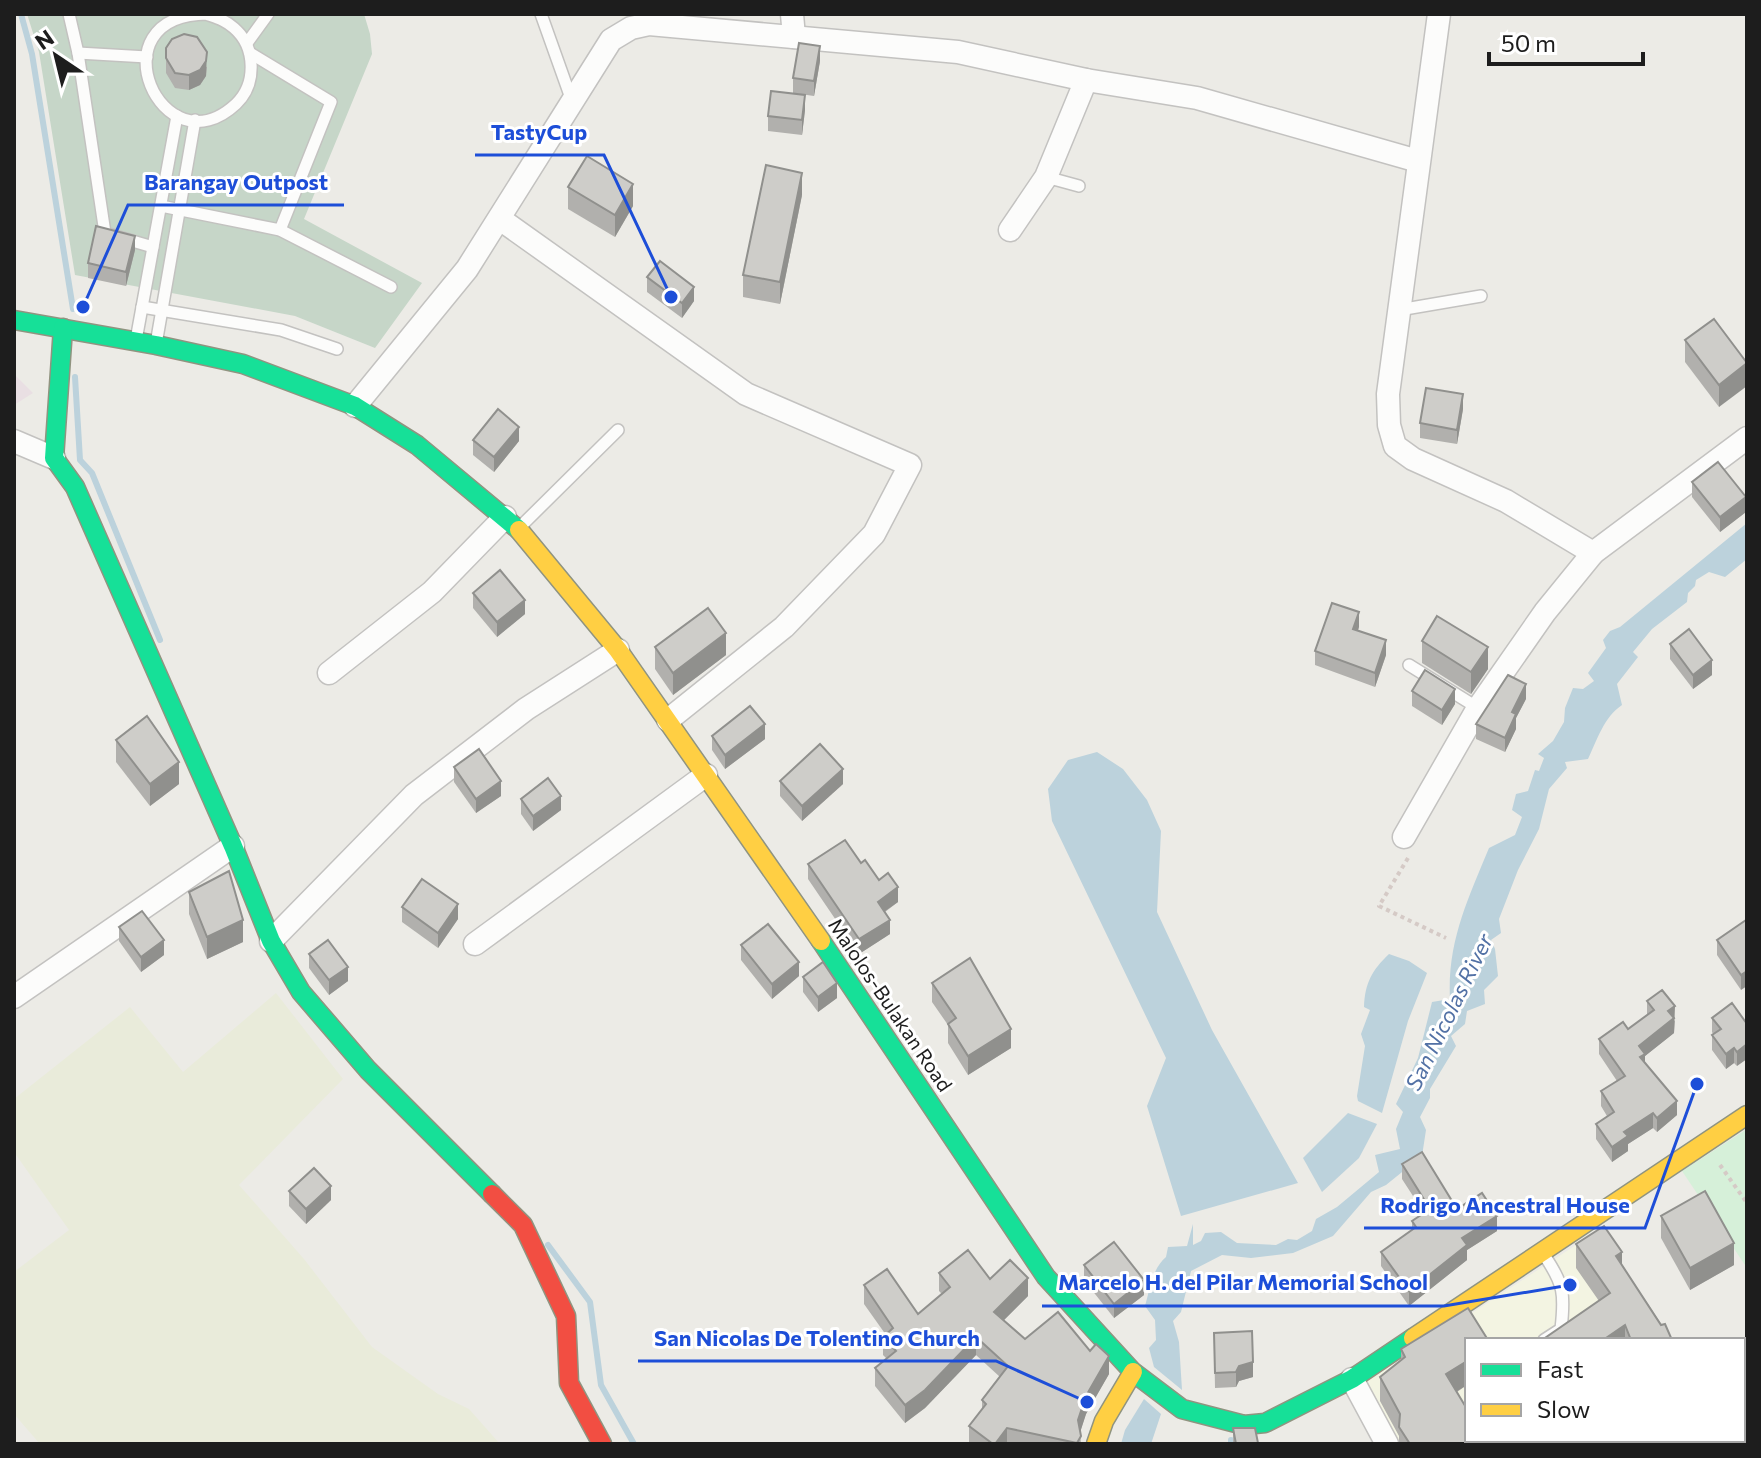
<svg xmlns="http://www.w3.org/2000/svg" width="1761" height="1458" font-family="Commissioner,sans-serif">
	<style>
		.industrial { fill: #e9dfe3 }
		.education { fill: #f3f4e2 }
		.farmland { fill: #e9ebda }
		.cemetery { fill: #c6d6c8 }
		.park { fill: #d6f0d9 }
		.water { fill: #bcd2dc }
		.lines { fill: none; stroke-linecap: round; stroke-linejoin: round }
		.stream { stroke: #bcd2dc; stroke-width: 6 }
		.lane-casing { stroke: #c3c2c0; stroke-width: 14 }
		.street-casing { stroke: #c3c2c0; stroke-width: 25 }
		.fast-casing { stroke: #909480; stroke-width: 21 }
		.slow-casing { stroke: #909480; stroke-width: 21 }
		.jam-casing { stroke: #909480; stroke-width: 21 }
		.path { stroke: #d5cac6; stroke-width: 4; stroke-dasharray: 4 4; stroke-linecap: butt }
		.lane { stroke: #fcfcfb; stroke-width: 11 }
		.street { stroke: #fcfcfb; stroke-width: 22 }
		.fast { stroke: #16e098; stroke-width: 18 }
		.slow { stroke: #ffcf43; stroke-width: 18 }
		.jam { stroke: #f24e42; stroke-width: 18 }
		.wall { fill: #b1b0ad }
		.shaded-wall { fill: #90908d }
		.building { fill: #cecdc9; stroke: #90908d; stroke-width: 2 }
		.labels { text-anchor: middle; stroke-width: 6; stroke-linejoin: round; paint-order: stroke }
		.street-label { font-size: 20px; fill: #1d1d1d; stroke: #fff }
		.water-label { font-size: 22px; font-style: italic; fill: #5271a5; stroke: #fff }
		.leader { fill: none; stroke: #1d4ed8; stroke-width: 3 }
		.callout-dot { fill: #1d4ed8; stroke: #fff; stroke-width: 3 }
		.callout-label { font-size: 22px; text-anchor: middle; font-weight: bold; fill: #1d4ed8; stroke: #fff; stroke-width: 6; stroke-linejoin: round; paint-order: stroke }
	</style>
	<rect width="100%" height="100%" fill="#ecebe6"/>
	<path class="industrial" d="M14,374L33,393L14,405Z"/>
	<path class="education" d="M1599,1230L1653,1340H1467V1440H1703L1705,1444H1387L1357,1388Z"/>
	<path class="farmland" d="M276,993L343,1079L239,1185L304,1259L372,1347L438,1394L469,1409L500,1444H40L14,1414V1272L69,1230L14,1152V1099L130,1007L183,1072Z"/>
	<path class="cemetery" d="M27,14H364L370,34L372,54L304,219L422,283L375,348L295,316L75,275L39,52Z"/>
	<path class="park" d="M1747,1129V1268L1682,1171Z"/>
	<g class="water">
		<path d="M1747,523V559L1725,577L1709,572L1696,580L1695,586L1688,593L1687,602L1652,629L1633,652L1638,657L1617,684L1622,705C1604,717 1597,740 1588,759L1565,762L1567,768L1549,789L1539,829L1518,870L1499,919L1501,933L1491,940L1495,949L1498,976L1484,990L1485,1004L1467,1011L1465,1024L1451,1036L1456,1046L1430,1089V1098L1420,1117L1426,1130L1422,1156L1386,1185L1371,1192L1333,1236L1293,1253L1251,1258L1222,1255L1191,1271L1181,1312L1173,1321L1179,1342L1182,1390L1154,1367L1149,1348L1156,1340L1155,1320L1145,1306C1150,1289 1152,1269 1166,1257L1168,1247L1187,1246L1193,1224V1245L1201,1241L1205,1233L1221,1232L1237,1243L1276,1245L1288,1239L1297,1240L1312,1231L1316,1219L1337,1207L1379,1172L1375,1155L1400,1149L1396,1129L1403,1112L1396,1104L1418,1058L1432,1002L1450,999C1447,942 1468,899 1489,848L1515,835L1522,817L1512,810L1516,794L1528,791L1535,770L1539,771L1544,758L1538,754L1553,741L1564,722L1565,708L1573,688L1583,689L1594,681L1588,673L1606,648L1603,640L1610,631L1620,627Z"/>
		<path d="M1097,752L1123,769L1147,800L1161,831L1157,912L1212,1030L1298,1183L1181,1216L1147,1106L1166,1058L1052,821L1048,789L1068,760Z"/>
		<path d="M1389,954L1409,961L1427,973L1408,1021L1382,1113L1358,1101L1357,1096L1365,1046L1361,1034L1370,1010L1364,1007C1365,983 1372,970 1389,954Z"/>
		<path d="M1348,1113L1377,1124L1359,1158L1322,1192L1303,1158Z"/>
		<path d="M1144,1399L1161,1414L1151,1444H1121L1125,1430Z"/>
	</g>
	<g class="lines">
		<g class="stream">
			<path d="M21,14L32,54L73,309"/>
			<path d="M75,377L80,460L92,473L160,640"/>
			<path d="M548,1245L590,1302L601,1385L634,1444"/>
			<path d="M1231,1440V1444"/>
		</g>
		<defs>
			<g id="lane">
				<path d="M69,14L78,53L105,233L153,247"/>
				<path d="M206,14C217,18 225,20 234,28C256,47 257,84 236,104C162,173 92,15 207,14"/>
				<path d="M541,14L572,101"/>
				<path d="M247,43L268,14"/>
				<path d="M78,53L147,57"/>
				<path d="M250,53L331,102L280,230"/>
				<path d="M1046,177L1079,186"/>
				<path d="M161,206L280,230L391,287"/>
				<path d="M142,307L281,330L337,349"/>
				<path d="M1399,310L1481,296"/>
				<path d="M136,340L177,116"/>
				<path d="M156,344L195,120"/>
				<path d="M521,526L618,430"/>
				<path d="M1409,665L1478,708"/>
				<path d="M1544,1255C1564,1284 1565,1294 1561,1329L1544,1340"/>
			</g>
			<g id="street">
				<path d="M792,14L794,37"/>
				<path d="M1439,14L1388,394L1389,425L1395,446L1413,459L1506,501L1593,553"/>
				<path d="M500,219L746,394L910,465L874,534L784,627L668,720"/>
				<path d="M1010,230L1046,177L1086,80"/>
				<path d="M355,406L467,269L611,40L631,28L649,24L958,52L1086,80L1197,98L1418,161"/>
				<path d="M14,441L54,458"/>
				<path d="M329,673L432,592L505,517"/>
				<path d="M1404,837L1478,708L1545,612L1593,553L1747,438"/>
				<path d="M271,941L414,795L526,709L618,650"/>
				<path d="M475,944L706,775"/>
				<path d="M14,997L233,846"/>
				<path d="M1352,1379L1387,1444"/>
			</g>
			<g id="fast">
				<path d="M14,320L156,345L243,364L355,406L417,445L519,530"/>
				<path d="M63,328L54,458L75,487L233,846L271,941L301,992L368,1070L492,1194"/>
				<path d="M821,941L1046,1277L1133,1372L1182,1409L1244,1425L1265,1423L1352,1379L1413,1338"/>
			</g>
			<g id="slow">
				<path d="M519,530L618,650L821,941"/>
				<path d="M1413,1338L1747,1115"/>
				<path d="M1096,1444L1104,1421L1133,1372"/>
			</g>
			<path id="jam" d="M492,1194L523,1225L566,1316L569,1383L602,1444"/>
		</defs>
		<use href="#lane" class="lane-casing"/>
		<use href="#street" class="street-casing"/>
		<use href="#fast" class="fast-casing"/>
		<use href="#slow" class="slow-casing"/>
		<use href="#jam" class="jam-casing"/>
		<g class="path">
			<path d="M1408,858L1379,906L1446,938"/>
			<path d="M1720,1165L1747,1203"/>
		</g>
		<use href="#lane" class="lane"/>
		<use href="#street" class="street"/>
		<use href="#fast" class="fast"/>
		<use href="#slow" class="slow"/>
		<use href="#jam" class="jam"/>
	</g>
	<g class="wall">
		<path d="M166,58L207,67L206,76L200,85L189,90L175,88L166,73Z"/>
		<path d="M820,61L814,96L793,93V78Z"/>
		<path d="M805,110L802,135L768,131V116Z"/>
		<path d="M568,187L633,206L615,237L568,209Z"/>
		<path d="M802,195L780,304L743,297V275Z"/>
		<path d="M135,250L126,286L88,278V263Z"/>
		<path d="M647,277L694,301L682,318L647,292Z"/>
		<path d="M1685,340L1747,363L1719,407L1685,362Z"/>
		<path d="M1463,409L1457,444L1420,438V423Z"/>
		<path d="M473,440L519,441L494,472L473,455Z"/>
		<path d="M1692,482L1746,512L1720,532L1692,497Z"/>
		<path d="M473,593L525,614L497,637L473,608Z"/>
		<path d="M1359,627L1358,630L1386,655L1375,687L1315,665V651Z"/>
		<path d="M1422,641L1488,669L1471,694L1422,663Z"/>
		<path d="M1670,644L1712,675L1693,689L1670,659Z"/>
		<path d="M655,647L726,655L673,695L655,669Z"/>
		<path d="M1412,691L1455,704L1442,725L1412,706Z"/>
		<path d="M1526,699L1516,718V729L1505,752L1476,739V724Z"/>
		<path d="M712,736L765,739L725,769L712,750Z"/>
		<path d="M116,740L179,784L150,806L116,762Z"/>
		<path d="M454,767L501,796L476,813L454,782Z"/>
		<path d="M780,781L843,784L802,821L780,796Z"/>
		<path d="M521,799L561,810L533,831L521,814Z"/>
		<path d="M861,863L898,902L885,912L890,934L859,954L808,879V864Z"/>
		<path d="M189,892L243,942L207,959L189,914Z"/>
		<path d="M402,907L458,919L438,948L402,922Z"/>
		<path d="M1746,920L1741,990L1717,955V940Z"/>
		<path d="M119,927L164,955L141,972L119,941Z"/>
		<path d="M741,945L799,976L772,999L741,960Z"/>
		<path d="M309,954L348,981L329,995L309,968Z"/>
		<path d="M803,977L837,998L818,1012L803,992Z"/>
		<path d="M932,983L1011,1048L968,1075L948,1043V1025L932,1002Z"/>
		<path d="M1647,1001L1675,1021L1674,1033L1645,1056V1063L1677,1115L1657,1132L1653,1128L1628,1144V1151L1612,1162L1596,1139V1124L1607,1116L1601,1106V1091L1617,1081L1599,1054V1039L1628,1029L1647,1015Z"/>
		<path d="M1712,1018L1747,1024L1737,1066L1734,1063L1726,1069L1712,1050V1035L1713,1034L1712,1032Z"/>
		<path d="M1402,1164L1457,1209L1497,1231L1467,1250V1260L1409,1306L1381,1266V1252L1412,1230V1221L1424,1213L1402,1179Z"/>
		<path d="M289,1191L331,1200L306,1224L289,1206Z"/>
		<path d="M1661,1216L1734,1265L1690,1290L1661,1238Z"/>
		<path d="M1576,1244L1622,1265L1672,1340H1542L1599,1301L1576,1268Z"/>
		<path d="M1084,1265L1144,1295L1114,1318L1084,1280Z"/>
		<path d="M939,1273L990,1279L1028,1296L1004,1320L1025,1339L1109,1374L1086,1414L1080,1432L1081,1444H969V1426L982,1410V1400L1000,1377L976,1355L925,1408L905,1423L875,1386V1368L887,1359L883,1355V1337L886,1335L864,1304V1285L918,1314L942,1294L939,1291Z"/>
		<path d="M1214,1333L1253,1377L1239,1381L1236,1387L1215,1388Z"/>
		<path d="M1467,1340V1385L1457,1392L1482,1440V1444H1399V1436L1380,1401V1377L1401,1361V1349Z"/>
		<path d="M1233,1428L1258,1444H1233Z"/>
		<path d="M1667,1440H1716L1717,1444H1669Z"/>
	</g>
	<g class="shaded-wall">
		<path d="M820,46V61L814,96V81Z"/>
		<path d="M207,52L206,76L200,85L189,90V75Z"/>
		<path d="M805,95V110L802,135V120Z"/>
		<path d="M802,173V195L780,304V282Z"/>
		<path d="M633,184V206L615,237V215Z"/>
		<path d="M135,236V250L126,286V272Z"/>
		<path d="M694,287V301L682,318V303Z"/>
		<path d="M1747,364V386L1719,407V385Z"/>
		<path d="M1463,394V409L1457,444V430Z"/>
		<path d="M519,427V441L494,472V457Z"/>
		<path d="M1746,497V512L1720,532V517Z"/>
		<path d="M525,600V614L497,637V622Z"/>
		<path d="M1359,612V627L1353,644V629Z"/>
		<path d="M726,633V655L673,695V673Z"/>
		<path d="M1386,640V655L1375,687V673Z"/>
		<path d="M1488,647V669L1471,694V672Z"/>
		<path d="M1712,660V675L1693,689V675Z"/>
		<path d="M1526,684V699L1516,718V729L1505,752V738L1512,712Z"/>
		<path d="M1455,689V704L1442,725V710Z"/>
		<path d="M765,724V739L725,769V755Z"/>
		<path d="M179,762V784L150,806V784Z"/>
		<path d="M843,769V784L802,821V806Z"/>
		<path d="M501,781V796L476,813V799Z"/>
		<path d="M561,796V810L533,831V816Z"/>
		<path d="M898,887V902L878,916V902Z"/>
		<path d="M458,904V919L438,948V933Z"/>
		<path d="M243,920V942L207,959V937Z"/>
		<path d="M890,920V934L859,954V939Z"/>
		<path d="M164,940V955L141,972V957Z"/>
		<path d="M799,962V976L772,999V984Z"/>
		<path d="M348,967V981L329,995V980Z"/>
		<path d="M1747,971V986L1741,990V975Z"/>
		<path d="M837,983V998L818,1012V997Z"/>
		<path d="M1675,1006L1674,1033L1645,1056V1068L1640,1072L1639,1046L1668,1011Z"/>
		<path d="M1011,1029V1048L968,1075V1056Z"/>
		<path d="M1747,1044V1059L1737,1066V1052Z"/>
		<path d="M1734,1048V1063L1726,1069V1054Z"/>
		<path d="M1677,1101V1115L1657,1132V1118Z"/>
		<path d="M1653,1113V1128L1628,1144V1151L1612,1162V1147L1624,1132Z"/>
		<path d="M331,1186V1200L306,1224V1209Z"/>
		<path d="M1497,1216V1231L1467,1250V1260L1409,1306V1291L1462,1238Z"/>
		<path d="M1734,1243V1265L1690,1290V1268Z"/>
		<path d="M1622,1252V1276L1616,1256Z"/>
		<path d="M1028,1278V1296L994,1330V1312Z"/>
		<path d="M1144,1280V1295L1114,1318V1304Z"/>
		<path d="M1625,1325V1340H1603Z"/>
		<path d="M976,1337V1355L925,1408L905,1423V1405Z"/>
		<path d="M1109,1356V1374L1086,1414L1078,1439V1420L1086,1396Z"/>
		<path d="M1467,1361V1385L1446,1398V1374Z"/>
		<path d="M1253,1362V1377L1239,1381L1236,1387V1372L1239,1366Z"/>
		<path d="M1007,1428V1444H995Z"/>
		<rect x="1473" y="1440" width="9" height="4"/>
	</g>
	<g class="building">
		<path d="M184,34L197,37L207,52L206,61L200,70L189,75L175,73L166,58V48L172,39Z"/>
		<path d="M799,43L820,46L814,81L793,78Z"/>
		<path d="M771,91L805,95L802,120L768,116Z"/>
		<path d="M587,156L633,184L615,215L568,187Z"/>
		<path d="M766,165L802,173L780,282L743,275Z"/>
		<path d="M96,226L135,236L126,272L88,263Z"/>
		<path d="M660,261L694,287L682,303L647,277Z"/>
		<path d="M1714,319L1747,363L1719,385L1685,340Z"/>
		<path d="M1426,388L1463,394L1457,430L1420,423Z"/>
		<path d="M498,409L519,427L494,457L473,440Z"/>
		<path d="M1718,462L1746,497L1720,517L1692,482Z"/>
		<path d="M500,570L525,600L497,622L473,593Z"/>
		<path d="M1332,603L1359,612L1353,629L1386,640L1375,673L1315,651Z"/>
		<path d="M708,608L726,633L673,673L655,647Z"/>
		<path d="M1437,616L1488,647L1471,672L1422,641Z"/>
		<path d="M1689,629L1712,660L1693,675L1670,644Z"/>
		<path d="M1425,670L1455,689L1442,710L1412,691Z"/>
		<path d="M1508,675L1526,684L1512,712L1516,714L1505,738L1476,724Z"/>
		<path d="M750,706L765,724L725,755L712,736Z"/>
		<path d="M147,716L179,762L150,784L116,740Z"/>
		<path d="M820,744L843,769L802,806L780,781Z"/>
		<path d="M479,749L501,781L476,799L454,767Z"/>
		<path d="M548,778L561,796L533,816L521,799Z"/>
		<path d="M845,840L861,863L865,860L879,880L888,873L898,887L878,902L890,920L859,939L808,864Z"/>
		<path d="M229,871L243,920L207,937L189,892Z"/>
		<path d="M422,879L458,904L438,933L402,907Z"/>
		<path d="M142,911L164,940L141,957L119,927Z"/>
		<path d="M1746,920L1747,921V971L1741,975L1717,940Z"/>
		<path d="M768,924L799,962L772,984L741,945Z"/>
		<path d="M328,940L348,967L329,980L309,954Z"/>
		<path d="M970,958L1011,1029L968,1056L948,1024L956,1018L932,983Z"/>
		<path d="M823,962L837,983L818,997L803,977Z"/>
		<path d="M1662,990L1675,1006L1668,1011L1674,1018L1639,1046L1645,1054L1640,1057L1677,1101L1657,1118L1653,1113L1624,1132L1628,1136L1612,1147L1596,1124L1614,1112L1601,1091L1625,1076L1599,1039L1623,1022L1628,1029L1654,1010L1647,1001Z"/>
		<path d="M1732,1003L1747,1024V1044L1737,1052L1734,1048L1726,1054L1712,1035L1721,1029L1712,1018Z"/>
		<path d="M1422,1152L1457,1209L1482,1193L1497,1216L1462,1238L1467,1245L1409,1291L1381,1252L1416,1227L1412,1221L1430,1209L1402,1164Z"/>
		<path d="M314,1168L331,1186L306,1209L289,1191Z"/>
		<path d="M1705,1191L1734,1243L1690,1268L1661,1216Z"/>
		<path d="M1604,1226L1622,1252L1616,1256L1661,1325L1665,1324L1672,1340H1631L1625,1325L1603,1340H1542L1610,1293L1576,1244Z"/>
		<path d="M1114,1242L1144,1280L1114,1304L1084,1265Z"/>
		<path d="M968,1250L990,1279L1010,1260L1028,1278L994,1312L1025,1339L1058,1312L1090,1351L1096,1344L1109,1356L1086,1396L1078,1420L1081,1436L1077,1443L1007,1428L995,1444H993L969,1426L986,1404L982,1400L1008,1366L976,1337L925,1390L905,1405L875,1368L896,1351L883,1337L893,1328L864,1285L887,1269L918,1314L950,1287L939,1273Z"/>
		<path d="M1468,1308L1488,1340H1467V1361L1446,1374L1467,1409V1440H1474L1476,1444H1410L1399,1427L1400,1414L1380,1377L1405,1357L1401,1349Z"/>
		<path d="M1252,1331L1253,1362L1239,1366L1236,1372L1215,1373L1214,1333Z"/>
		<path d="M1233,1428H1255L1258,1443L1236,1444Z"/>
		<path d="M1678,1440H1716L1717,1444H1680Z"/>
	</g>
	<g class="labels">
		<g class="street-label">
			<text transform="translate(890 1005) rotate(56)" y="7">Malolos-Bulakan Road</text>
		</g>
		<g class="water-label">
			<text transform="translate(1449 1012) rotate(-64)" y="8">San Nicolas River</text>
		</g>
	</g>
	<path class="leader" d="M671 297L604 155H475M83 307L128 205H344M1697 1084L1645 1228H1364M1570 1285L1444 1306H1042M1087 1402L996 1361H638"/>
	<g class="callout-dot">
		<circle cx="671" cy="297" r="8"/>
		<circle cx="83" cy="307" r="8"/>
		<circle cx="1697" cy="1084" r="8"/>
		<circle cx="1570" cy="1285" r="8"/>
		<circle cx="1087" cy="1402" r="8"/>
	</g>
	<g class="callout-label">
		<text x="539" y="140">TastyCup</text>
		<text x="236" y="190">Barangay Outpost</text>
		<text x="1505" y="1213">Rodrigo Ancestral House</text>
		<text x="1243" y="1290">Marcelo H. del Pilar Memorial School</text>
		<text x="817" y="1346">San Nicolas De Tolentino Church</text>
	</g>
	<rect width="1761" height="1458" fill="none" stroke="#1d1d1d" stroke-width="32"/>
	<rect x="1465" y="1338" width="280" height="104" fill="#ffffff" stroke="#a5a5a5" stroke-width="2"/>
	<rect x="1481" y="1364" width="40" height="12" fill="#16e098" stroke="#a5a5a5" stroke-width="2"/>
	<text x="1537" y="1378" font-size="24" fill="#1d1d1d">Fast</text>
	<rect x="1481" y="1404" width="40" height="12" fill="#ffcf43" stroke="#a5a5a5" stroke-width="2"/>
	<text x="1537" y="1418" font-size="24" fill="#1d1d1d">Slow</text>
	<g transform="translate(56 56) rotate(325)" stroke="#ffffff" stroke-width="6" paint-order="stroke">
	<path d="M0-6L14 30L0 20L-14 30Z" fill="#1d1d1d"/>
	<text y="-12" font-size="22" font-weight="bold" text-anchor="middle" fill="#1d1d1d">N</text>
	</g>
	<path d="M1489 52v12h154v-12" fill="none" stroke="#1d1d1d" stroke-width="4"/>
	<text x="1501" y="52" font-size="24" fill="#1d1d1d" stroke="#ffffff" stroke-width="6" paint-order="stroke">50 m</text>
</svg>
